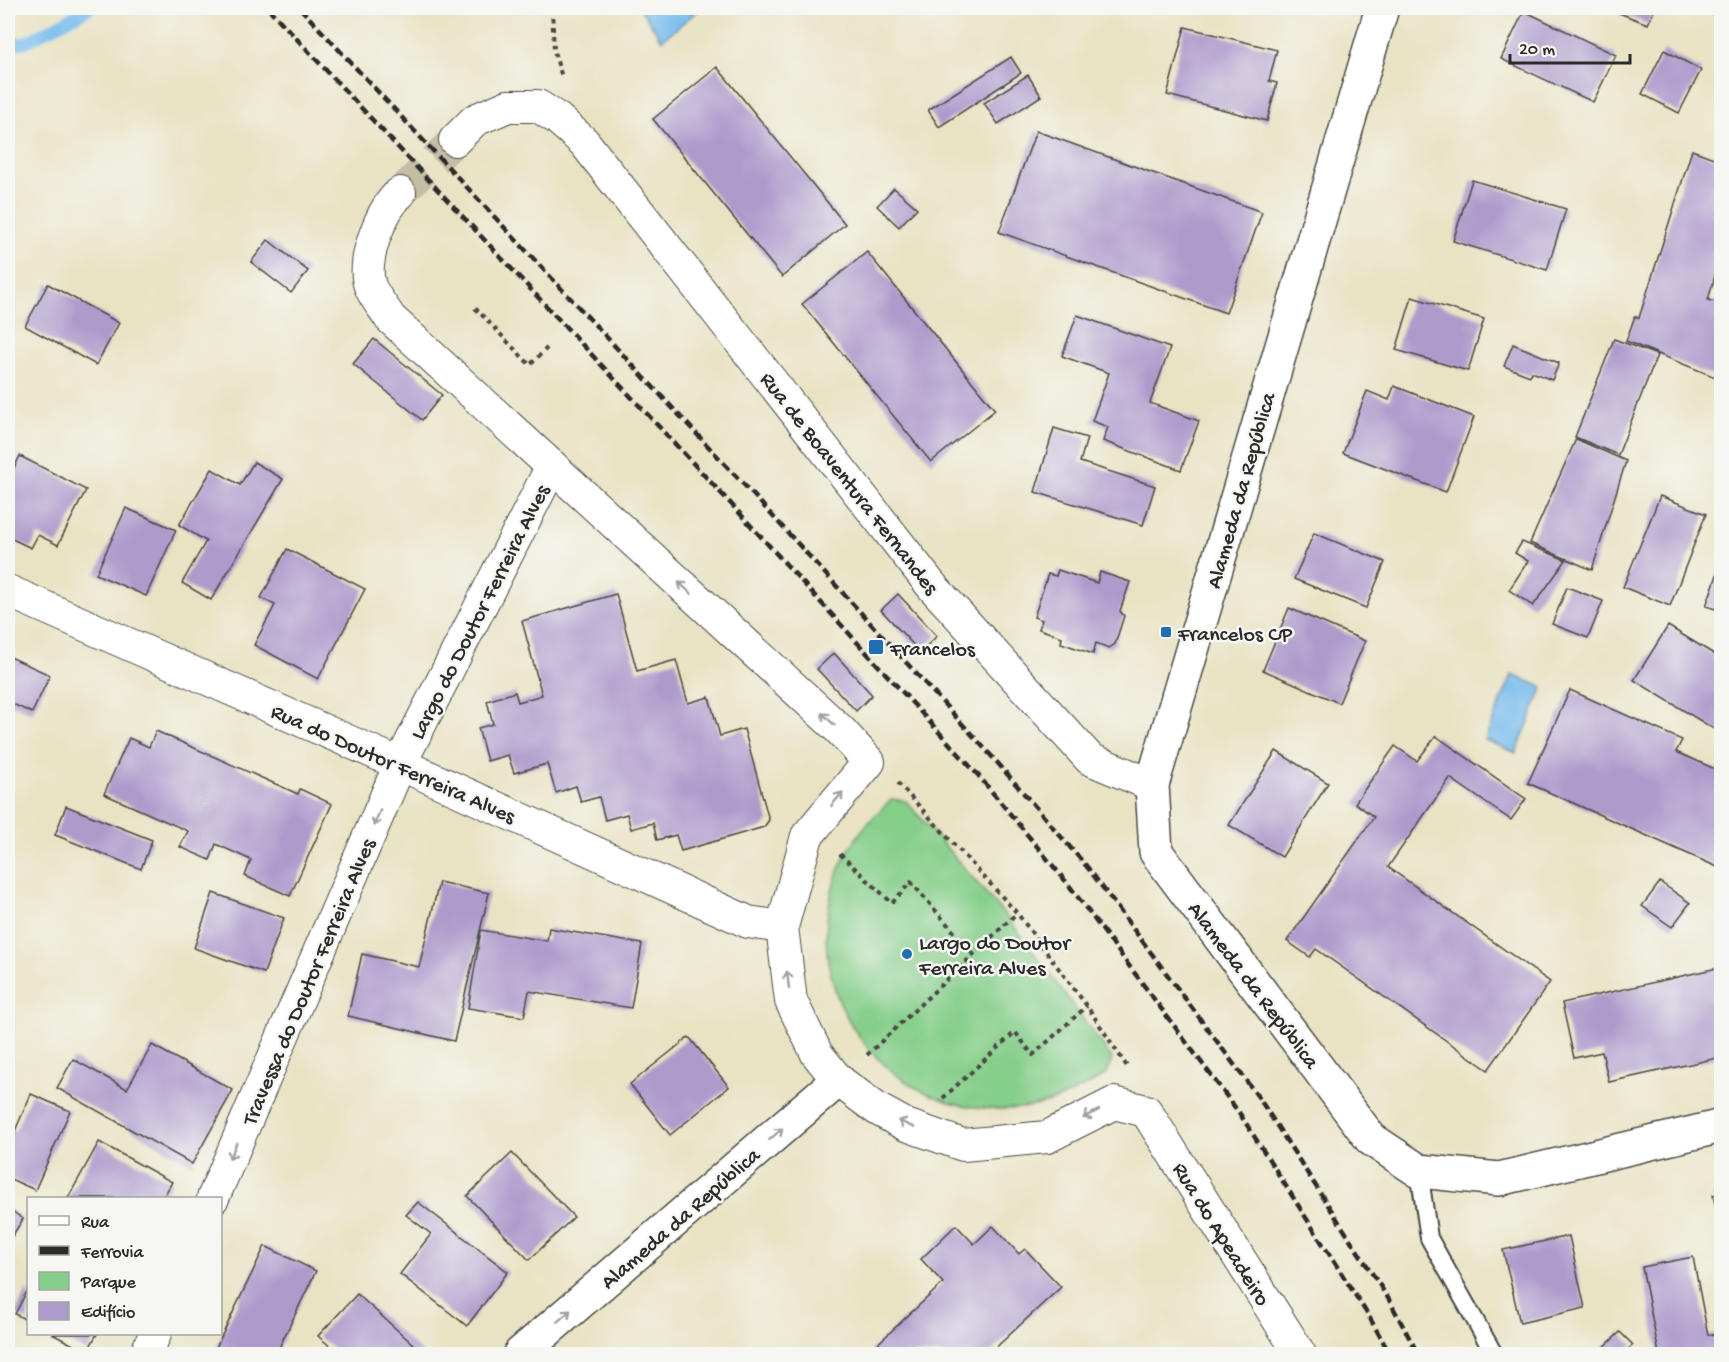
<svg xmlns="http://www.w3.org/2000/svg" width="1729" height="1362" font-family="'Gochi Hand',sans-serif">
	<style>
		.green { fill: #86cf8b; stroke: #587d5b; stroke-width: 1.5 }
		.water { fill: #77bcee; stroke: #51748c; stroke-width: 1.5 }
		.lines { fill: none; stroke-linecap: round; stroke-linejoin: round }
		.stream { stroke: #77bcee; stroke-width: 12 }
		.building { fill: #ad9bcc }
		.minor-tunnel { stroke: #c3bea5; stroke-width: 32; stroke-dasharray: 32 16; stroke-linecap: butt }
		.service-casing { stroke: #484742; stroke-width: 20 }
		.minor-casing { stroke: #484742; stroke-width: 34 }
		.tertiary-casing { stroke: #484742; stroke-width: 36 }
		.secondary-casing { stroke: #484742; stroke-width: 36 }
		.path { stroke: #484742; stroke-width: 4; stroke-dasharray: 4.5 4.5; stroke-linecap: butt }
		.service { stroke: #fff; stroke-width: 16 }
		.minor { stroke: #fff; stroke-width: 32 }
		.tertiary { stroke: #fff; stroke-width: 33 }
		.secondary { stroke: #fff; stroke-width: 33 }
		.rail { stroke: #2b2b2b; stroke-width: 4.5; stroke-dasharray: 9 4.5; stroke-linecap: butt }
		.oneway { stroke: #a0a0a0 }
		.poi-dot { fill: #1f6fb2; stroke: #f6f6f2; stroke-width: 2 }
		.labels { text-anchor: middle; stroke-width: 5; stroke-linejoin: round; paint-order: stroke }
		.street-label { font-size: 22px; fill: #2b2b2b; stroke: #f6f6f2 }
		.poi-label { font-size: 22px; fill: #2b2b2b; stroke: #f6f6f2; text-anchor: start }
	</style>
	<rect width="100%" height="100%" fill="#f6f6f2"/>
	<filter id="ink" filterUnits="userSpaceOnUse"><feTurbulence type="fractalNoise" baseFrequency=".0167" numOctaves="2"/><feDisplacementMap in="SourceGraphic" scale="12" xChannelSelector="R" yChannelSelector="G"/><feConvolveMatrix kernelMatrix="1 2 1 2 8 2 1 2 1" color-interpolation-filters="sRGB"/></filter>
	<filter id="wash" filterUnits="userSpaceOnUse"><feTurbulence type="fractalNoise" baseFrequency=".008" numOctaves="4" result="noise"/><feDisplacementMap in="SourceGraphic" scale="24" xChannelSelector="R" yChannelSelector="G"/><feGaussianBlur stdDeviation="1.35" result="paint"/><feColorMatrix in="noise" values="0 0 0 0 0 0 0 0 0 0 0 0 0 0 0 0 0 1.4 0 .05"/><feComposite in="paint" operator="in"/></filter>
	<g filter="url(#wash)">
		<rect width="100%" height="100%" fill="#e9e3c4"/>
		<path class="green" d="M892,799L906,801L1011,922L1112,1058C1111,1062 1110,1067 1108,1071C1103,1079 1075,1092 1065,1096C1039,1108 1009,1111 980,1108C888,1099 818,1012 827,920C829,903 832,886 838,871C851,840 868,821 892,799Z"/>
		<g class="water">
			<path d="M640,8H701L662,40Z"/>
			<path d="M1512,675L1543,687L1516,753L1485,740Z"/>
		</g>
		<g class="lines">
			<path class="stream" d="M8,45L26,42L90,8"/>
		</g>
		<g id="blocks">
			<g class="building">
				<path d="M1622,8H1655L1648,24L1619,13Z"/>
				<path d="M1524,11L1616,55L1593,102L1501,59Z"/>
				<path d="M1185,27L1277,50L1269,81L1277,83L1267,121L1167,95Z"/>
				<path d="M1664,50L1701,70L1679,113L1642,94Z"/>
				<path d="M1011,57L1021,73L939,127L928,110Z"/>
				<path d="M717,67L845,224L782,277L653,119Z"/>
				<path d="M1028,75L1041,96L998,124L984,103Z"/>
				<path d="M1036,131L1262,212L1226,313L999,232Z"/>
				<path d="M1692,150L1722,161V169L1719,177L1722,178V252L1708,300L1722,304L1720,379L1626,341L1635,316L1639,318Z"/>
				<path d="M1472,180L1566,209L1547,270L1453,241Z"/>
				<path d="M894,188L917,208L899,227L877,206Z"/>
				<path d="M268,240L308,271L291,293L251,262Z"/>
				<path d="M867,252L995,410L931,462L802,304Z"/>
				<path d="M48,284L119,323L96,365L25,326Z"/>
				<path d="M1412,297L1484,319L1468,371L1396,350Z"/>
				<path d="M1077,315L1170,348L1150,403L1199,421L1181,470L1103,441L1108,427L1092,421L1109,373L1062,356Z"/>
				<path d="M374,339L442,395L422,420L353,364Z"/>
				<path d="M1614,339L1657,355L1618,455L1575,437Z"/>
				<path d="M1513,344L1559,363L1552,380L1532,372L1530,376L1504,366Z"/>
				<path d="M1394,386L1474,417L1446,492L1343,453L1367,391L1389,400Z"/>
				<path d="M1054,428L1087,438L1080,462L1155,486L1143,525L1035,492Z"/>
				<path d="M1576,439L1626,461L1592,570L1530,543Z"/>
				<path d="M20,456L86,490L58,545L38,535L31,548L8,537V480Z"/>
				<path d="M254,462L283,479L211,600L182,583L206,541L179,525L212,469L240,485Z"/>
				<path d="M1660,496L1706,514L1670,606L1623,587Z"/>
				<path d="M126,508L176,530L146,596L96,574Z"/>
				<path d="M1314,533L1385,562L1366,608L1294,579Z"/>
				<path d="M1522,542L1566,560L1533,606L1509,590L1528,561L1515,553Z"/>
				<path d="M287,549L365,589L318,679L254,645L275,605L261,598Z"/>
				<path d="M1721,564H1722V611L1706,606Z"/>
				<path d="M1058,570L1097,583L1100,572L1130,582L1120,611L1124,616L1115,644L1109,648L1096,643L1093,654L1061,643L1062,637L1039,629L1042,620L1034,617L1048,574L1056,576Z"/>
				<path d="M1567,587L1603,601L1588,638L1552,624Z"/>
				<path d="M616,594L637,671L676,660L688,703L709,697L720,736L744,729L769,820L764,827L681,851L676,835L657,840L653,823L631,829L627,814L605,820L599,797L581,802L576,786L556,793L547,764L514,773L508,755L487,761L478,728L493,724L487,701L515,692L518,702L542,695L522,621Z"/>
				<path d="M898,594L937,636L920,652L881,610Z"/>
				<path d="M1289,608L1365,641L1339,703L1263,670Z"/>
				<path d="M1668,626L1722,659V734L1634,680Z"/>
				<path d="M834,653L872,695L856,711L817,669Z"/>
				<path d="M8,656L50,675L32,713L13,704L8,716Z"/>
				<path d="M1570,690L1682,740L1676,752L1722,772L1720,779L1722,780V869L1528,783Z"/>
				<path d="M156,731L298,794L300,789L332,804L290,896L245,876L251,860L216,844L210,860L180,847L188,831L104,794L129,738L149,747Z"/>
				<path d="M1436,736L1526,799L1511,820L1450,778L1388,867L1550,982L1488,1070L1316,949L1310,957L1287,941L1374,817L1355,803L1395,746L1417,761Z"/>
				<path d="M1276,751L1328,783L1282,857L1229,825Z"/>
				<path d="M66,806L152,840L141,869L55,835Z"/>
				<path d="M439,882L489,893L454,1041L348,1016L362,954L419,967Z"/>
				<path d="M1660,882L1690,903L1672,927L1642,906Z"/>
				<path d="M213,893L284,918L264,973L194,948Z"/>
				<path d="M549,928L642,944L631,1008L529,991L524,1017L468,1008L481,930L547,941Z"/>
				<path d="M1722,967V1026L1715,1028L1722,1057L1609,1082L1602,1052L1574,1058L1562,1003Z"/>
				<path d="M689,1037L729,1087L670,1135L630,1084Z"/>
				<path d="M152,1045L233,1090L192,1164L57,1088L73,1059L127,1089Z"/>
				<path d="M31,1094L70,1111L35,1190L8,1178V1127L15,1131Z"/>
				<path d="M99,1142L172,1182L163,1198H68Z"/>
				<path d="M512,1153L574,1217L529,1260L467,1196Z"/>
				<path d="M1722,1193V1229H1721L1713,1195Z"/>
				<path d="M418,1202L508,1272L467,1326L400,1274L431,1234L406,1215Z"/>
				<path d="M8,1208L23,1219L8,1243Z"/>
				<path d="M956,1225L974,1244L993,1226L1019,1254L1025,1249L1061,1287L990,1353L992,1354H875L871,1350L943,1283L921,1259Z"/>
				<path d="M1569,1236L1585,1308L1520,1323L1503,1250Z"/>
				<path d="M265,1246L316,1271L279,1348L292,1354H213Z"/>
				<path d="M1693,1257L1708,1335L1722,1332V1354H1659L1642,1267Z"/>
				<path d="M28,1289V1321L15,1314Z"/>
				<path d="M357,1294L424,1354H339L318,1336Z"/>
				<path d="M1620,1332L1633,1345L1623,1354H1597Z"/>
				<path d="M52,1334H97L87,1352Z"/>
			</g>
		</g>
	</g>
	<g filter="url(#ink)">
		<use href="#blocks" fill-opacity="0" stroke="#484742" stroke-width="1.5"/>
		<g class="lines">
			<path class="minor-tunnel" d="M400,193L455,140"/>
			<defs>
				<path id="service" d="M1419,1171L1429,1238L1494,1354"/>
				<g id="minor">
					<path d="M455,140L475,120L508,106H538L558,119L584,142L931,585L1090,759L1152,785"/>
					<path d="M400,193C381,210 361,261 370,286C374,297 384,308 390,318L840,730L869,762L807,836L782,927L791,1001L817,1054L838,1080L877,1109L906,1125L963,1145L1047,1137L1114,1103L1146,1111L1300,1354"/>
					<path d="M8,591L400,764L748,922L782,927"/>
					<path d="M213,1198L400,764L552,466"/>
					<path d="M146,1354L155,1334"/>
				</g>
				<path id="tertiary" d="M520,1354L838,1080"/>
				<path id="secondary" d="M1382,8L1152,785L1156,852L1371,1139L1419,1171L1499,1179L1722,1126"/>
			</defs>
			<use href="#service" class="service-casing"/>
			<use href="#minor" class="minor-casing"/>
			<use href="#tertiary" class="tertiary-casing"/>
			<use href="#secondary" class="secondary-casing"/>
			<g class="path">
				<path d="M552,8L554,52L562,77"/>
				<path d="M475,308L530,365L547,348"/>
				<path d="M898,783L1017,913L1087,1006L1128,1068"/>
				<path d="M840,854L892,903L911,882L973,954"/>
				<path d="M867,1055L1017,913"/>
				<path d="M943,1098L1015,1032L1033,1055L1087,1006"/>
			</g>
			<use href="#service" class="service"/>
			<use href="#minor" class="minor"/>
			<use href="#tertiary" class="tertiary"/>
			<use href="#secondary" class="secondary"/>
			<g class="rail">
				<path d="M268,8L733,506L978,775L1068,884L1240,1114L1368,1315L1390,1354"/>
				<path d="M300,8L748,489L996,761L1088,868L1259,1098L1388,1298L1418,1354"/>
			</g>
		</g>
		<defs><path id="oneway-shaft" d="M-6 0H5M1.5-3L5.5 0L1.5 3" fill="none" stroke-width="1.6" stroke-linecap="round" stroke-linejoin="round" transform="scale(1.5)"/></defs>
		<g class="oneway">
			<use href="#oneway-shaft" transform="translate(685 588) rotate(-138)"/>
			<use href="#oneway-shaft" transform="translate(828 719) rotate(-138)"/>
			<use href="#oneway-shaft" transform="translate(837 799) rotate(-50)"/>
			<use href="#oneway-shaft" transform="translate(377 818) rotate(113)"/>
			<use href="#oneway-shaft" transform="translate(788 980) rotate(-97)"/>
			<use href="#oneway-shaft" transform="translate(1091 1114) rotate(153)"/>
			<use href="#oneway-shaft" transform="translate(906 1124) rotate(-156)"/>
			<use href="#oneway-shaft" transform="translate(776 1134) rotate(-41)"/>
			<use href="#oneway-shaft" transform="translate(233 1151) rotate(113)"/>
			<use href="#oneway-shaft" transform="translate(564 1316) rotate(-41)"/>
		</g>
	</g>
	<g class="poi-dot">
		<rect x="1160" y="626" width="12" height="12" rx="3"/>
		<rect x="868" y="639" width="16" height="16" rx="3"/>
		<circle cx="907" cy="954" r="6"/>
	</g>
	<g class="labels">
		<g class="street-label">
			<text transform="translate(851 482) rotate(52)" y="8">Rua de Boaventura Fernandes</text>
			<text transform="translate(1239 490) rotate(-74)" y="8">Alameda da República</text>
			<text transform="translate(478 611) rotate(-63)" y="8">Largo do Doutor Ferreira Alves</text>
			<text transform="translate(394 762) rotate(24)" y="8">Rua do Doutor Ferreira Alves</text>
			<text transform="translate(307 981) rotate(-67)" y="8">Travessa do Doutor Ferreira Alves</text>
			<text transform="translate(1255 984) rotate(53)" y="8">Alameda da República</text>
			<text transform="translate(679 1217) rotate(-41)" y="8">Alameda da República</text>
			<text transform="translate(1223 1233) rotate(58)" y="8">Rua do Apeadeiro</text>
		</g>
		<g class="poi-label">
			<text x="1178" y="640">Francelos CP</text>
			<text x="890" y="655">Francelos</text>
			<text x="919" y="949">Largo do Doutor<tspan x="919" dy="25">Ferreira Alves</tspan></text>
		</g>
	</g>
	<rect width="1729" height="1362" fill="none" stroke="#f6f6f2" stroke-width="30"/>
	<rect x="27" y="1197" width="195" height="138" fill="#f6f6f2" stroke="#a5a5a2" stroke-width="1.5"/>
	<rect x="39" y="1216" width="30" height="9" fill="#ffffff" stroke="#a5a5a2" stroke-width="1.5"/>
	<text x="81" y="1227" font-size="18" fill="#2b2b2b">Rua</text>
	<rect x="39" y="1246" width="30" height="9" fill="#2b2b2b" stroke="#a5a5a2" stroke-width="1.5"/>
	<text x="81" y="1257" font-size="18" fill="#2b2b2b">Ferrovia</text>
	<rect x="39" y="1272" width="30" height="18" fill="#86cf8b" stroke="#a5a5a2" stroke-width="1.5"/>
	<text x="81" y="1287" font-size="18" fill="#2b2b2b">Parque</text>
	<rect x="39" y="1302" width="30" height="18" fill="#ad9bcc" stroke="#a5a5a2" stroke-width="1.5"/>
	<text x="81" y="1317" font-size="18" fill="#2b2b2b">Edifício</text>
	<path d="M1510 54v9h120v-9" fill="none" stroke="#2b2b2b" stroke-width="3"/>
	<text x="1519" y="54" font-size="18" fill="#2b2b2b" stroke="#f6f6f2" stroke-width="4.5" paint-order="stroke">20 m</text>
</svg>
